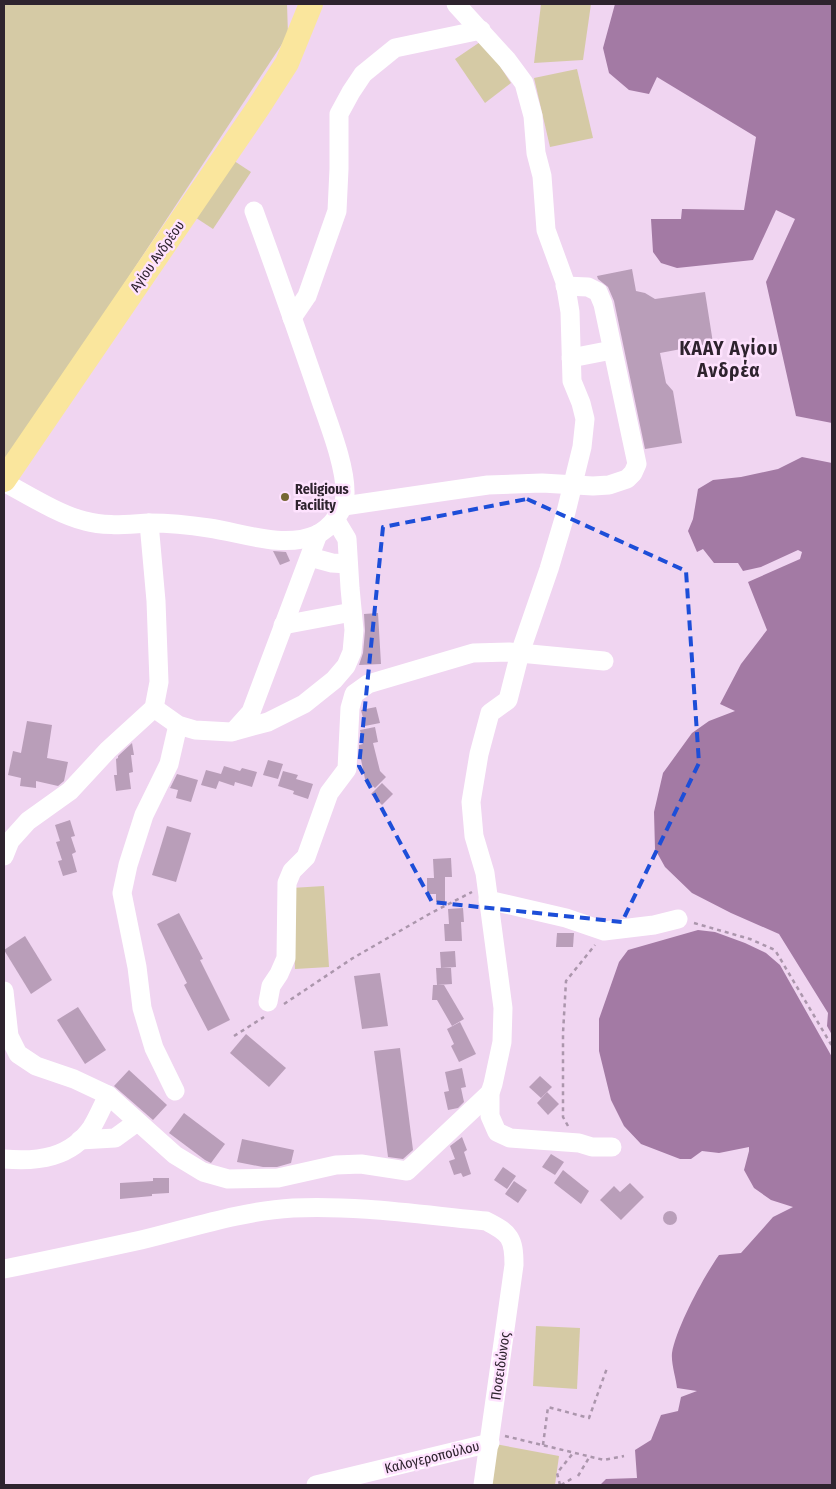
<svg xmlns="http://www.w3.org/2000/svg" width="836" height="1489" font-family="'Fira Sans Condensed',sans-serif">
	<style>
		.green { fill: #d5caa5 }
		.water { fill: #a37aa4 }
		.building { fill: #b99eb9 }
		.lines { fill: none; stroke-linecap: round; stroke-linejoin: round }
		.path { stroke: #ab96ac; stroke-width: 2.5; stroke-dasharray: 4 4; stroke-linecap: butt }
		.minor { stroke: #fff; stroke-width: 19 }
		.major { stroke: #fae69d; stroke-width: 24 }
		.marked { fill: none; stroke: #1d4ed8; stroke-width: 4; stroke-dasharray: 10 6; stroke-linejoin: round }
		.poi-dot { fill: #756734; stroke: #fee2fe; stroke-width: 2 }
		.labels { text-anchor: middle; stroke-width: 5; stroke-linejoin: round; paint-order: stroke }
		.street-label { font-size: 14px; fill: #2e232e; stroke: #fee2fe }
		.poi-label { font-size: 14px; font-weight: bold; fill: #2e232e; stroke: #fee2fe; text-anchor: start }
		.district-label { font-size: 19px; font-weight: bold; letter-spacing: 1px; fill: #2e232e; stroke: #fee2fe }
	</style>
	<rect width="100%" height="100%" fill="#f0d5f1"/>
	<g class="green">
		<path d="M4,4H287L288,35L4,466Z"/>
		<path d="M541,4H591L583,60L534,63Z"/>
		<path d="M483,40L511,83L485,103L455,59Z"/>
		<path d="M577,69L593,138L550,147L534,78Z"/>
		<path d="M219,151L251,172L213,229L181,208Z"/>
		<path d="M324,886L329,967L295,969L291,888Z"/>
		<path d="M536,1326L580,1328L577,1389L533,1386Z"/>
		<path d="M490,1443L559,1456L555,1485H483Z"/>
	</g>
	<g class="water">
		<path d="M615,4H832V423L796,416L766,282L795,219L776,210L753,260L677,268L661,263L653,252L651,219H681L682,209L744,210L756,137L657,77L649,94L629,90L609,73L603,48Z"/>
		<path d="M802,457L832,463V1035L827,1026L828,1013L779,934L731,913L692,893L665,867L655,849L654,812L663,773L692,733L709,721L735,711L720,704L741,664L767,630L748,582L800,559L802,552L798,550L761,567L743,571L738,563H714L703,549L697,552L688,531L693,519L698,489L713,480L741,477L778,469Z"/>
		<path d="M698,930L715,932L745,943L766,953L780,965L832,1057V1485H600L606,1479L637,1478L635,1450L651,1440L661,1415L678,1411L681,1397L697,1391L677,1388C676,1378 671,1364 672,1353C676,1328 704,1276 719,1255L741,1253L773,1217L793,1207L771,1200L754,1188L744,1170L749,1151V1147L719,1153L702,1151L691,1159H680L641,1144L624,1126L611,1100L599,1051V1019L619,962L628,950Z"/>
	</g>
	<g class="building">
		<path d="M632,269L636,291L645,293L655,299L705,292L713,343L660,353L666,383L673,391L682,443L645,449L614,301L608,287L598,279L597,276Z"/>
		<path d="M273,551L286,552L290,561L280,565Z"/>
		<path d="M378,613L381,664L359,665L363,653L365,631L364,614Z"/>
		<path d="M376,707L380,723L365,726L361,710Z"/>
		<path d="M27,721L52,725L47,758L68,762L64,781L58,786L36,781V788L20,786L21,778L8,775L13,751L21,753Z"/>
		<path d="M375,727L378,742L373,743L380,771L386,777L375,788L365,779L359,750V745L363,744L360,730Z"/>
		<path d="M132,743L134,755H131L133,772L129,773L131,789L116,791L114,775H117L116,759L118,758V756Z"/>
		<path d="M268,760L283,764L278,779L263,775Z"/>
		<path d="M224,766L240,771L242,768L257,772L252,787L235,782L234,786L219,781L216,789L201,785L206,770L221,774Z"/>
		<path d="M283,771L298,775L296,779L313,784L308,799L293,794L294,791L278,786Z"/>
		<path d="M177,774L198,780L191,802L176,798L178,790L170,788Z"/>
		<path d="M382,783L393,794L382,805L371,794Z"/>
		<path d="M70,820L75,836L71,837L76,852L72,854L77,872L63,876L58,861L62,860L56,842L60,841L55,825Z"/>
		<path d="M167,826L191,833L176,882L152,875Z"/>
		<path d="M451,858L452,877H445V902H436V894H427V878H434L433,859Z"/>
		<path d="M463,908L464,922H461L462,941H445L444,924H449L448,909Z"/>
		<path d="M179,913L203,959L200,960L230,1020L208,1031L184,985L187,983L157,924Z"/>
		<path d="M557,933H574L573,947H556Z"/>
		<path d="M25,936L52,980L31,994L4,950Z"/>
		<path d="M455,951L456,967L441,968L440,952Z"/>
		<path d="M436,968H451L452,984L437,985Z"/>
		<path d="M380,973L388,1026L362,1029L354,976Z"/>
		<path d="M433,985H444L464,1019L452,1026L437,1000H432Z"/>
		<path d="M78,1007L106,1050L85,1064L57,1020Z"/>
		<path d="M460,1022L476,1054L459,1062L451,1046L454,1044L447,1029Z"/>
		<path d="M246,1034L286,1068L269,1087L230,1053Z"/>
		<path d="M400,1048L413,1150L403,1159L388,1157L374,1051Z"/>
		<path d="M462,1068L466,1087L461,1088L464,1102L458,1108L448,1110L444,1092L449,1091L445,1072Z"/>
		<path d="M129,1070L167,1105L153,1120L114,1086Z"/>
		<path d="M540,1076L552,1087L541,1098L529,1087Z"/>
		<path d="M547,1092L559,1104L548,1115L537,1103Z"/>
		<path d="M184,1113L225,1144L211,1163L205,1160L169,1133Z"/>
		<path d="M462,1137L467,1150L464,1152L471,1174L463,1177L461,1173L454,1175L449,1161L455,1159L450,1146Z"/>
		<path d="M242,1139L294,1150L291,1163L277,1167H263L237,1162Z"/>
		<path d="M551,1154L564,1162L555,1175L542,1167Z"/>
		<path d="M503,1167L516,1176L507,1189L494,1180Z"/>
		<path d="M563,1170L589,1191L581,1204L554,1183Z"/>
		<path d="M153,1178H169V1193L152,1194V1196L120,1199V1183L153,1181Z"/>
		<path d="M514,1181L527,1190L518,1203L505,1194Z"/>
		<path d="M630,1183L644,1197L621,1220L600,1200L614,1186L620,1192Z"/>
		<circle cx="670" cy="1218" r="7"/>
	</g>
	<g class="lines">
		<g class="path">
			<path d="M694,923L750,939L775,950L832,1046"/>
			<path d="M284,1004L353,958L431,913L472,892"/>
			<path d="M234,1036L264,1017"/>
			<path d="M568,1126L563,1117V1033L566,981L595,945"/>
			<path d="M505,1436L604,1460L624,1456"/>
			<path d="M543,1445L548,1407L589,1418L607,1368"/>
			<path d="M578,1476L590,1456"/>
			<path d="M560,1485L557,1473L574,1452"/>
			<path d="M561,1485L573,1478"/>
		</g>
		<g class="minor">
			<path d="M456,4L507,60L524,83L533,116L536,153L542,176L546,230L565,282L570,312L572,381L581,403L585,419L582,447L566,512L549,569L520,653L508,700L490,713L479,754L471,802L474,836L485,873L503,1008L502,1042L493,1084L490,1093V1116L497,1132L510,1138L579,1143L592,1147H612"/>
			<path d="M292,318L307,296L337,211L339,169V114L351,92L363,74L395,48L481,30"/>
			<path d="M571,358L612,350"/>
			<path d="M4,482C28,495 60,515 85,521C106,527 128,524 149,523C169,523 190,525 209,528C243,533 283,549 316,535C331,528 345,510 345,494C346,465 327,420 318,392C297,331 276,271 254,211"/>
			<path d="M344,506L488,485L542,483L593,486L609,485L627,479L633,473L637,464L603,304L598,292L588,287L565,286"/>
			<path d="M310,557L332,563L348,564"/>
			<path d="M283,625L352,612"/>
			<path d="M154,708L178,725L195,730L231,732L268,722L304,704L334,680L346,666L352,652L354,630L350,588L347,539L335,519"/>
			<path d="M234,731L251,712L318,534"/>
			<path d="M4,856L10,841L28,821L70,791L108,750L154,708L159,682L156,601L149,523"/>
			<path d="M488,900L566,918L604,931L654,925L678,919"/>
			<path d="M4,991L9,1036L18,1054L36,1066L74,1079L108,1095L175,1155L203,1172L228,1179L278,1178L336,1165L361,1164L407,1171L490,1093"/>
			<path d="M268,1002L271,986L279,974L286,958L287,883L292,871L306,857L329,793L347,769L350,708L354,694L368,684L473,653L509,652L604,661"/>
			<path d="M175,1091L154,1048L142,1008L137,967L122,893L128,865L144,815L169,764L178,725"/>
			<path d="M80,1140L115,1138L137,1122"/>
			<path d="M4,1159C38,1162 71,1158 92,1127C98,1117 103,1105 108,1095"/>
			<path d="M4,1269C49,1260 95,1250 141,1240C191,1228 241,1211 293,1208C357,1205 422,1215 486,1221C510,1233 514,1238 514,1265L483,1485"/>
			<path d="M316,1485L490,1443"/>
		</g>
		<path class="major" d="M4,480L258,108L287,63L311,4"/>
	</g>
	<path class="marked" d="M527,499L686,571L699,763L622,922L432,902L359,766L383,527Z"/>
	<circle class="poi-dot" cx="285" cy="497" r="5"/>
	<g class="labels">
		<g class="street-label">
			<text transform="translate(157 256) rotate(-55)" y="5">Αγίου Ανδρέου</text>
			<text transform="translate(500 1366) rotate(-82)" y="5">Ποσειδώνος</text>
			<text transform="translate(432 1457) rotate(-14)" y="5">Καλογεροπούλου</text>
		</g>
		<g class="poi-label">
			<text x="295" y="494">Religious<tspan x="295" dy="16">Facility</tspan></text>
		</g>
		<g class="district-label">
			<text x="729" y="355">ΚΑΑΥ Αγίου<tspan x="729" dy="22">Ανδρέα</tspan></text>
		</g>
	</g>
	<rect width="836" height="1489" fill="none" stroke="#2e232e" stroke-width="10"/>
</svg>
